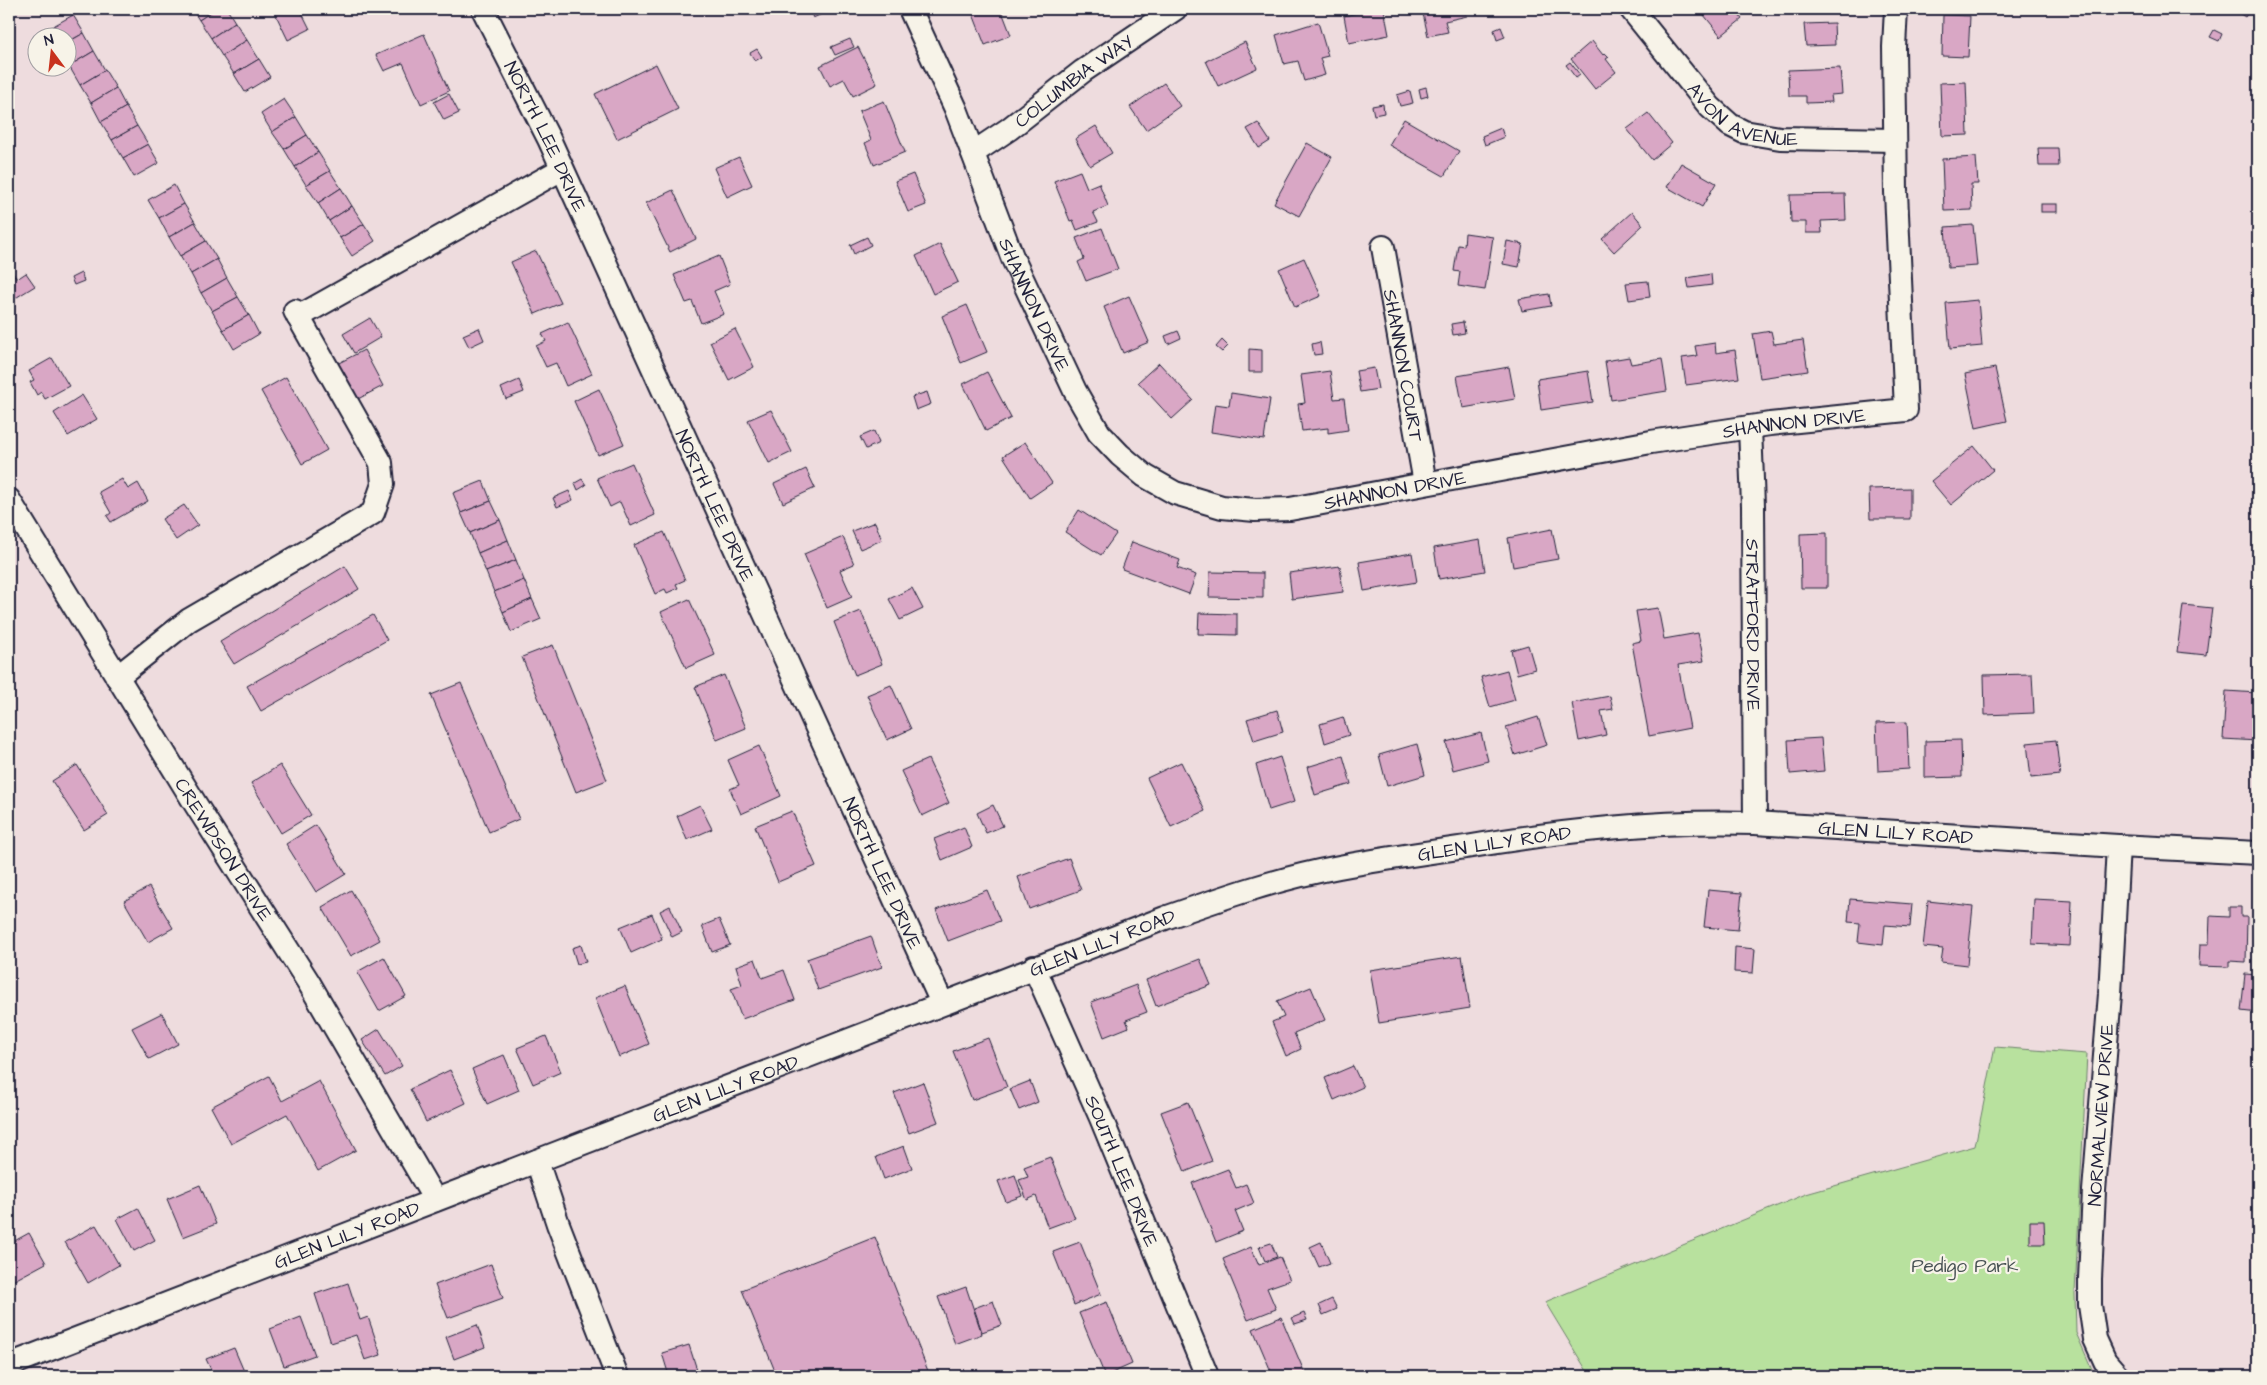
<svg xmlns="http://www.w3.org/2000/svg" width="2267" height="1385" font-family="'Architects Daughter',sans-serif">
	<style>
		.green { fill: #b8e19e; stroke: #6d826c }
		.building { fill: #d9a7c5; stroke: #22223b }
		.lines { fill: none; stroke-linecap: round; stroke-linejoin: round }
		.minor-casing { stroke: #22223b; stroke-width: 26 }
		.minor { stroke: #f7f3e8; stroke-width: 22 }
		.labels { text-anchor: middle; stroke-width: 4.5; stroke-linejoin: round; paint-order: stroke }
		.street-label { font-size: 19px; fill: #22223b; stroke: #f7f3e8 }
		.park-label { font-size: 19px; fill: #485254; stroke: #f7f3e8 }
	</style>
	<rect width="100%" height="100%" fill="#eedcde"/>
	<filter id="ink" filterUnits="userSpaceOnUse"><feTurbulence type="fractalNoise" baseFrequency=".02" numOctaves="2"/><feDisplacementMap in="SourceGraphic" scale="10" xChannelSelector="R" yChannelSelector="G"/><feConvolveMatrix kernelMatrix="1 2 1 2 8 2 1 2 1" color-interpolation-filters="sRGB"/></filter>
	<g filter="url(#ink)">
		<path class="green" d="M1995,1047L2087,1054L2075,1293L2076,1333L2095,1376H1590L1545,1302L1806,1194L1975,1146Z"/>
		<g class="building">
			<path d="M192,9H216L199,20Z"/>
			<path d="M216,9H227L235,22L211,38L199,20Z"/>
			<path d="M284,9H300L310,29L288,40L275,13Z"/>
			<path d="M809,9H833L813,18Z"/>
			<path d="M971,9H1001L1011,35L985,45Z"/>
			<path d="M1376,9H1384L1389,35L1349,43L1344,16Z"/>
			<path d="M1422,9H1465L1467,16L1445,21L1448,32L1428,36Z"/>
			<path d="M1699,9H1734L1742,19L1721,36Z"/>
			<path d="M2233,9H2251L2245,17Z"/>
			<path d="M73,15L84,33L68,42V38H52L48,29Z"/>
			<path d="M1943,15L1970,16L1968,57L1942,56Z"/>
			<path d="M235,22L247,40L222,56L211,38Z"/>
			<path d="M1318,22L1328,56L1320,58L1325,75L1304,81L1298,61L1284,64L1276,35Z"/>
			<path d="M1834,23L1835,45L1806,46L1804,24Z"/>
			<path d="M1501,27L1505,37L1497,40L1494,30Z"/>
			<path d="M2214,30L2222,34L2219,41L2210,37Z"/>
			<path d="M84,33L94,51L69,66L68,42Z"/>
			<path d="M424,34L449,91L421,104L403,63L384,71L376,55Z"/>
			<path d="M850,39L854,47L835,55L831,47Z"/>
			<path d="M247,40L259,59L234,74L222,56Z"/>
			<path d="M1592,41L1603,55L1605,53L1609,57L1606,59L1616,72L1595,89L1571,59Z"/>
			<path d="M1245,42L1257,68L1218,86L1206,61Z"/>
			<path d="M858,47L877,84L853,96L844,79L830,86L820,66Z"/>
			<path d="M757,49L762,57L755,61L750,53Z"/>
			<path d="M94,51L105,70L80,85L69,66Z"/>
			<path d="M259,59L270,77L245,92L234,74Z"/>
			<path d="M1570,62L1580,75L1576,78L1566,65Z"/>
			<path d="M656,64L678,109L617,139L595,94Z"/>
			<path d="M1840,68L1842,94L1831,95L1832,102L1806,103V96H1789L1788,70Z"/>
			<path d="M105,70L116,88L91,103L80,85Z"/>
			<path d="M1966,82L1968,135L1942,136L1940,83Z"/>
			<path d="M1164,83L1180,106L1146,130L1130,107Z"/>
			<path d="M1426,87L1428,96L1421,98L1419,89Z"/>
			<path d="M116,88L126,107L101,122L91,103Z"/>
			<path d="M1410,91L1413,103L1400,106L1397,95Z"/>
			<path d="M449,94L459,113L444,120L434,102Z"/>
			<path d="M284,99L296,117L272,132L261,114Z"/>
			<path d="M884,101L905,152L874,165L865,143L871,140L859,111Z"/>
			<path d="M1383,104L1384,113L1374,115L1372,106Z"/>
			<path d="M126,107L137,126L112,140L101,122Z"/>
			<path d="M1648,113L1672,143L1652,160L1627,129Z"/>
			<path d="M296,117L307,135L284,149L272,132Z"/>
			<path d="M1404,119L1459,151L1444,176L1389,145Z"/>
			<path d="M1258,123L1270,141L1259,148L1247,129Z"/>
			<path d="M137,126L148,144L123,158L112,140Z"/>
			<path d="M1096,126L1112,153L1090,166L1075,139Z"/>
			<path d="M1501,128L1504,137L1485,145L1482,136Z"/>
			<path d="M307,135L318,152L295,167L284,149Z"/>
			<path d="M1307,143L1332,157L1299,216L1274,203Z"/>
			<path d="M148,144L159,163L134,177L123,158Z"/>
			<path d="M2038,148H2058L2059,166H2039Z"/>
			<path d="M318,152L330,171L306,185L295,167Z"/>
			<path d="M739,157L752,185L727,197L714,168Z"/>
			<path d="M1976,157L1978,184H1971L1972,210L1944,211L1942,159Z"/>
			<path d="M1681,163L1716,183L1702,207L1667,187Z"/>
			<path d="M330,171L341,188L318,203L306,185Z"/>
			<path d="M1080,171L1087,188L1099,183L1108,206L1093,212L1098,222L1077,230L1073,220L1070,221L1054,181Z"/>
			<path d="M913,174L926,205L908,212L895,181Z"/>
			<path d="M174,185L184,204L159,218L148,200Z"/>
			<path d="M341,188L352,206L329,221L318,203Z"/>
			<path d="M673,190L696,239L670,252L646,203Z"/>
			<path d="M1845,194L1846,220L1821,221L1822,233H1806V222H1791L1790,195Z"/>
			<path d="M184,204L195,222L169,237L159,218Z"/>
			<rect x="2041" y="204" width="16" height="8"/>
			<path d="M352,206L364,224L340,238L329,221Z"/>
			<path d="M1632,212L1643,225L1614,252L1602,239Z"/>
			<path d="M195,222L206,241L180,256L169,237Z"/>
			<path d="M364,224L375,241L352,256L340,238Z"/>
			<path d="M1973,225L1977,266L1948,268L1945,227Z"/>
			<path d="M1102,228L1118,269L1086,281L1078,262L1084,259L1076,238Z"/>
			<path d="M1465,233L1493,237L1485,290L1458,286L1460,272L1454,271L1458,245L1464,246Z"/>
			<path d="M867,237L871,245L854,254L850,245Z"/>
			<path d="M206,241L217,259L191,274L180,256Z"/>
			<path d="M1507,241L1523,244L1519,267L1503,264Z"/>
			<path d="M940,244L958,282L933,294L916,256Z"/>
			<path d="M536,251L561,303L535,314L511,262Z"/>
			<path d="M719,256L730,284L714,291L724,314L701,323L692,301L686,303L674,275Z"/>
			<path d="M1304,258L1321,296L1295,307L1279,269Z"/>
			<path d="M217,259L227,278L201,293L191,274Z"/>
			<path d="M9,267L17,279L26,273L35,286L9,302Z"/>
			<path d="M81,273L84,281L74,285L71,278Z"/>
			<path d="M1711,274L1712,285L1689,288L1687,278Z"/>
			<path d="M227,278L238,297L212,311L201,293Z"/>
			<path d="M1648,281L1650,297L1629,300L1626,283Z"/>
			<path d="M1549,294L1551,306L1522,311L1519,299Z"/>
			<path d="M1129,296L1149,342L1123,353L1104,307Z"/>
			<path d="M238,297L249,315L223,330L212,311Z"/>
			<path d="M1978,300L1982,346L1950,349L1946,303Z"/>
			<path d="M967,305L987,352L961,363L942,316Z"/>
			<path d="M249,315L259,334L234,349L223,330Z"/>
			<path d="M370,318L381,337L354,353L343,334Z"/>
			<path d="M568,322L592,374L566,386L556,363L546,367L536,346L546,341L542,334Z"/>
			<path d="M1463,322L1465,333L1453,335L1451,324Z"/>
			<path d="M479,328L484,340L469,347L463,335Z"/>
			<path d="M735,329L754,367L729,380L710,342Z"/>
			<path d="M1178,331L1181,338L1168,344L1165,336Z"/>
			<path d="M1771,331L1774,344L1803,340L1808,371L1760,378L1753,334Z"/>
			<path d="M1222,340L1228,346L1222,352L1216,347Z"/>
			<path d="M1320,342L1322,354L1314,355L1312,344Z"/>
			<path d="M1715,343L1716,353L1735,350L1739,378L1686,385L1682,358L1697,356L1695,346Z"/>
			<path d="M1249,349L1262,350V372H1249Z"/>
			<path d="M364,350L383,386L354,401L335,365Z"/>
			<path d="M1629,357L1631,364L1662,359L1667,391L1611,400L1605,361Z"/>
			<path d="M52,358L69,386L45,399L41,392L37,395L30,382L34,380L29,371Z"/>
			<path d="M1159,363L1193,400L1172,419L1138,382Z"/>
			<path d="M1509,367L1515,399L1463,408L1457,376Z"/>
			<path d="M1374,368L1378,389L1360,392L1356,371Z"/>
			<path d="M1995,368L2007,421L1976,428L1965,374Z"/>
			<path d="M1330,371L1334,399L1344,398L1348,430L1328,433V428L1302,431L1298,404L1305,403L1301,375Z"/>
			<path d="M1588,371L1593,402L1541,410L1537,379Z"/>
			<path d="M987,372L1011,418L986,431L963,384Z"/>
			<path d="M286,377L327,450L302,464L261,391Z"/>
			<path d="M519,380L524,392L506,399L501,388Z"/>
			<path d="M599,389L624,444L598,455L574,401Z"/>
			<path d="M927,392L931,404L916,410L912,397Z"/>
			<path d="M1231,393L1270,399L1264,440L1211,432L1215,404L1229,406Z"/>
			<path d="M82,395L97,419L68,436L54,413Z"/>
			<path d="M771,410L792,452L769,463L748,420Z"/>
			<path d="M874,431L879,443L866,449L860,437Z"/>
			<path d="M1025,442L1052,483L1030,498L1003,456Z"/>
			<path d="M1974,446L1993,470L1951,505L1931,481Z"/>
			<path d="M632,463L655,515L631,526L620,502L610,507L597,478Z"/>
			<path d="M806,469L815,488L783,503L774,484Z"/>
			<path d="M122,479L128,489L138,483L148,501L111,522L107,516L111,513L99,492Z"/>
			<path d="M582,479L586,485L578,490L575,483Z"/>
			<path d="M483,481L491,501L461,513L453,493Z"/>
			<path d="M1910,488V519H1870L1869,489Z"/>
			<path d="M569,491L573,500L557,507L553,498Z"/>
			<path d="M491,501L500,520L470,533L461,513Z"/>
			<path d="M184,505L198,525L176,540L162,519Z"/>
			<path d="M1079,510L1116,534L1101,555L1065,532Z"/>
			<path d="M500,520L508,540L478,553L470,533Z"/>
			<path d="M875,522L882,540L860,549L852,531Z"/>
			<path d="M1552,529L1558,559L1513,567L1508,538Z"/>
			<path d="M664,532L685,580L676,584L678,588L667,593L665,589L655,594L634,545Z"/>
			<path d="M1827,533V588H1801L1800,534Z"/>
			<path d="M843,537L854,564L840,570L852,597L827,608L804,554Z"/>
			<path d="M508,540L516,560L486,572L478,553Z"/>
			<path d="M1480,540L1485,571L1439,579L1434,548Z"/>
			<path d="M1132,542L1180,560L1177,568L1196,575L1189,594L1122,569Z"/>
			<path d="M1412,553L1417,582L1364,591L1359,562Z"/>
			<path d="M516,560L524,580L494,592L486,572Z"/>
			<path d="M345,566L359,589L234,664L220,642Z"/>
			<path d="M1340,566L1343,592L1292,599L1289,573Z"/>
			<path d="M1210,572L1263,573V598L1209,597Z"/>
			<path d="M524,580L532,599L503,612L494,592Z"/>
			<path d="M912,588L923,609L900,620L889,599Z"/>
			<path d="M532,599L541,619L511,632L503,612Z"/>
			<path d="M689,599L715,655L686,668L661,612Z"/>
			<path d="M2183,605L2212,608L2206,655L2177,652Z"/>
			<path d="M1658,608L1664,639L1698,633L1704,661L1678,665L1690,728L1649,736L1632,643L1641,641L1636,611Z"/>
			<path d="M861,611L882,664L855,675L834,622Z"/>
			<path d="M1199,613L1237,614V635L1198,634Z"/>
			<path d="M373,615L387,640L261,711L247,686Z"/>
			<path d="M553,645L607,780L576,792L522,657Z"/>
			<path d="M1528,645L1535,669L1517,674L1511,650Z"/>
			<path d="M1507,670L1515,700L1490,707L1481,677Z"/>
			<path d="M2032,674L2034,713L1985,715L1984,675Z"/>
			<path d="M724,675L746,728L717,740L695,687Z"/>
			<path d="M461,683L519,819L489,832L431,695Z"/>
			<path d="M891,685L911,729L887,740L867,695Z"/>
			<path d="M2226,691L2258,693V741L2223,739Z"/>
			<path d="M1610,696L1613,709L1601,711L1606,735L1579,741L1572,703Z"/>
			<path d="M1277,710L1283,732L1254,741L1247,719Z"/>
			<path d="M1343,717L1349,735L1325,743L1320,724Z"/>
			<path d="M1538,717L1547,745L1515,755L1506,727Z"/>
			<path d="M1907,722L1909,769L1878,771L1876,723Z"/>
			<path d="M1481,733L1488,761L1453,770L1446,742Z"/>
			<path d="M1821,738L1824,771L1790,774L1788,740Z"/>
			<path d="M1961,740L1962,777L1925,778V741Z"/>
			<path d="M2056,740L2060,775L2031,778L2027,743Z"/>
			<path d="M1417,744L1425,775L1387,786L1379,755Z"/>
			<path d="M759,746L781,796L741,814L730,789L739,785L728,760Z"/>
			<path d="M1343,756L1351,784L1315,795L1307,767Z"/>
			<path d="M1280,757L1294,802L1269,810L1256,765Z"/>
			<path d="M928,759L949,803L922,816L901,771Z"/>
			<path d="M1181,762L1205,811L1171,827L1147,778Z"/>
			<path d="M77,765L108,815L84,830L52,781Z"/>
			<path d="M280,765L311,815L281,833L251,783Z"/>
			<path d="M700,805L712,829L687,840L677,816Z"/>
			<path d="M993,805L1003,826L986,833L977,813Z"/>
			<path d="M792,811L816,866L778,882L755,826Z"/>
			<path d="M316,825L346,874L316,892L286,844Z"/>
			<path d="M964,827L972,847L942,860L934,839Z"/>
			<path d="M1069,858L1081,890L1029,909L1018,877Z"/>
			<path d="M149,887L173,928L148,942L124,901Z"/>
			<path d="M351,890L380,940L351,956L322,907Z"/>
			<path d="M987,890L1000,921L948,941L936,910Z"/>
			<path d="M1708,890L1742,893L1738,930L1704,927Z"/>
			<path d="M1850,899L1912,904L1910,927L1885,925L1883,945L1858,942L1860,923L1848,922Z"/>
			<path d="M2034,899L2072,901L2070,946L2032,944Z"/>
			<path d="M1928,901L1973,906L1967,965L1941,962L1943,949L1923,947Z"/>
			<path d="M670,906L682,932L672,937L660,911Z"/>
			<path d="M2229,907H2241V917H2247L2246,962L2229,961V967L2199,966L2200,944H2209L2210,916L2229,917Z"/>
			<path d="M652,914L662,939L631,953L620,927Z"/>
			<path d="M719,919L730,945L712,952L702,926Z"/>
			<path d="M871,936L882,967L818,990L807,959Z"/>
			<path d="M581,945L586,962L577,964L572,948Z"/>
			<path d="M1735,947L1755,949L1753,973L1734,972Z"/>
			<path d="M1462,956L1470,1008L1379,1023L1370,970Z"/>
			<path d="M384,957L406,996L379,1011L357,972Z"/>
			<path d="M755,959L762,978L784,970L795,1000L742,1019L731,989L742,985L736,966Z"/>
			<path d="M1200,959L1211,985L1156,1006L1146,980Z"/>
			<path d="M2245,974L2258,975V1013L2241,1011Z"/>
			<path d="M1136,985L1147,1012L1126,1020L1129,1027L1104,1037L1091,1002Z"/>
			<path d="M625,986L649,1044L619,1057L595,998Z"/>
			<path d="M1311,987L1325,1020L1294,1033L1301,1049L1286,1056L1272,1022L1284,1017L1277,1001Z"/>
			<path d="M162,1013L178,1044L149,1059L132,1028Z"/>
			<path d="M379,1029L402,1066L385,1076L362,1040Z"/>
			<path d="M546,1036L561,1072L533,1084L517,1048Z"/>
			<path d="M988,1038L1007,1087L972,1100L953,1051Z"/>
			<path d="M504,1055L519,1090L487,1104L472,1069Z"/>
			<path d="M1353,1066L1363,1087L1334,1100L1325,1078Z"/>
			<path d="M450,1070L466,1103L426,1122L410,1089Z"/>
			<path d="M269,1076L282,1101L319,1081L356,1150L318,1171L287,1114L231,1144L211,1107Z"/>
			<path d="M1030,1081L1038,1102L1019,1110L1010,1089Z"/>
			<path d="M923,1082L938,1122L909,1133L894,1093Z"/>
			<path d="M1188,1102L1212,1161L1185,1172L1161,1112Z"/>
			<path d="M904,1146L912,1168L884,1179L876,1157Z"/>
			<path d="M1050,1157L1075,1218L1048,1228L1036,1196L1027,1200L1019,1180L1028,1177L1024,1167Z"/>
			<path d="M1228,1169L1236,1188L1246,1184L1254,1203L1235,1211L1243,1231L1216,1242L1192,1183Z"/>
			<path d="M1015,1175L1022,1196L1006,1202L998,1181Z"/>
			<path d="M200,1185L216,1224L183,1237L167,1199Z"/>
			<path d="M138,1208L155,1240L134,1251L117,1219Z"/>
			<path d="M2030,1221H2044L2045,1244H2030Z"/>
			<path d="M96,1225L119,1265L88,1283L65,1242Z"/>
			<path d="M29,1233L46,1263L9,1283V1244Z"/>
			<path d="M875,1237L930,1376H777L742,1290Z"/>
			<path d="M1080,1242L1101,1294L1074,1305L1053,1252Z"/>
			<path d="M1321,1242L1330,1263L1319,1267L1310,1247Z"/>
			<path d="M1271,1243L1277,1257L1265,1261L1259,1247Z"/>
			<path d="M1251,1247L1259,1265L1280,1257L1290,1280L1267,1288L1276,1309L1248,1320L1223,1259Z"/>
			<path d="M491,1264L503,1298L448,1318L435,1285Z"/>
			<path d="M348,1283L360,1320L368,1317L381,1355L365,1360L356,1335L331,1343L315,1294Z"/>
			<path d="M966,1287L982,1334L955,1344L938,1297Z"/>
			<path d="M1332,1299L1337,1309L1323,1315L1319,1305Z"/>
			<path d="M993,1301L1002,1325L982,1332L974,1308Z"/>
			<path d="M1107,1302L1132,1364L1105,1376L1079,1313Z"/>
			<path d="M1304,1313L1307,1320L1295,1324L1292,1318Z"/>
			<path d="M301,1317L315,1355L284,1366L270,1329Z"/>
			<path d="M1281,1317L1306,1376H1273L1253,1329Z"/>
			<path d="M477,1325L485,1347L454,1359L446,1337Z"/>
			<path d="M689,1345L699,1376H669L662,1353Z"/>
			<path d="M234,1348L246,1376H214L206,1359Z"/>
		</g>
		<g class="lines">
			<defs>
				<g id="minor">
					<path id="s1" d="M483,9L549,139L942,1003"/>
					<path id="s2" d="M910,9L956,109L1013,259L1075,391L1099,433L1120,455L1145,476L1175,493L1222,507L1255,510L1290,509L1651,442L1770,424L1906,410L1896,192L1894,47L1896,9"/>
					<path id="s3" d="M1631,9L1710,107L1730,125L1744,132L1780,138L1895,140"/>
					<path id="s4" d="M973,153L1009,129L1083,71L1175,9"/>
					<path id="s5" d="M1383,247L1425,483"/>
					<path d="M298,317L562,169"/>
					<path id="s6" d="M1750,427L1753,506L1755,823"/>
					<path id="s7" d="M9,500L196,805L309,983L435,1200"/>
					<path d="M117,677L189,620L373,513L383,484L381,463L295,311"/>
					<path d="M2118,846L2110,994L2094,1191L2090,1279V1305L2095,1339L2105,1361L2118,1376"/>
					<path id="s8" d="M1034,967L1101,1118L1207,1376"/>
					<path d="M537,1161L558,1224L617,1376"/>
					<path id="s9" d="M9,1365L1165,918C1222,898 1279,878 1339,867C1381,859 1424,853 1466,847C1562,831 1657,820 1755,823L2118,846L2258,853"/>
				</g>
			</defs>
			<use href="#minor" class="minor-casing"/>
			<use href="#minor" class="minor"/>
		</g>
	</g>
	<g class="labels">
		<g class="street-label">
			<text dy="7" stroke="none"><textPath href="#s4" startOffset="124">COLUMBIA WAY</textPath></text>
			<text dy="7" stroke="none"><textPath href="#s3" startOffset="160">AVON AVENUE</textPath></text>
			<text dy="7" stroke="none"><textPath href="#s1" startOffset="142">NORTH LEE DRIVE</textPath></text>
			<text dy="7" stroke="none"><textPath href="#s2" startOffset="321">SHANNON DRIVE</textPath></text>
			<text dy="7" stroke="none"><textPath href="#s5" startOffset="120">SHANNON COURT</textPath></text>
			<text dy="7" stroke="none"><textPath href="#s2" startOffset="1191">SHANNON DRIVE</textPath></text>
			<text dy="7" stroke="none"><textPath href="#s2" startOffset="786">SHANNON DRIVE</textPath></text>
			<text dy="7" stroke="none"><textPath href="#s1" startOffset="548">NORTH LEE DRIVE</textPath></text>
			<text dy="7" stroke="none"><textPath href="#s6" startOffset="198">STRATFORD DRIVE</textPath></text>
			<text dy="7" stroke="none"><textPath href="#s9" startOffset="1981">GLEN LILY ROAD</textPath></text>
			<text dy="7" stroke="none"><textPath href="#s9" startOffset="1578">GLEN LILY ROAD</textPath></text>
			<text dy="7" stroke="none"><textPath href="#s7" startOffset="410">CREWDSON DRIVE</textPath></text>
			<text dy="7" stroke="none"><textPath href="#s1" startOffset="952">NORTH LEE DRIVE</textPath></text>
			<text dy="7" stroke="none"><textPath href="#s9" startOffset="1172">GLEN LILY ROAD</textPath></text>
			<text dy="7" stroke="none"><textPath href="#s9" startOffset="768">GLEN LILY ROAD</textPath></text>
			<text transform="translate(2100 1115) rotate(-86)" y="7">NORMALVIEW DRIVE</text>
			<text dy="7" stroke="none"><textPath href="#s8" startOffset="222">SOUTH LEE DRIVE</textPath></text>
			<text dy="7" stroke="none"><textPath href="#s9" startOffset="362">GLEN LILY ROAD</textPath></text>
		</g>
		<g class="park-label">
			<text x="1965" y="1272">Pedigo Park</text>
		</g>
	</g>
	<rect width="2267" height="1385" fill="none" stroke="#f7f3e8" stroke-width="30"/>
	<rect x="15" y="15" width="2237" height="1355" fill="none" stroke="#22223b" stroke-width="2" filter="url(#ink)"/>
	<g transform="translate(52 52) rotate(345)"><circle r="24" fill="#f7f3e8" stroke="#a29fa3"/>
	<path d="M0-4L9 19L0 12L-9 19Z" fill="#c8321e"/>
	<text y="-8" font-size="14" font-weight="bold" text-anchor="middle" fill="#22223b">N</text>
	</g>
</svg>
